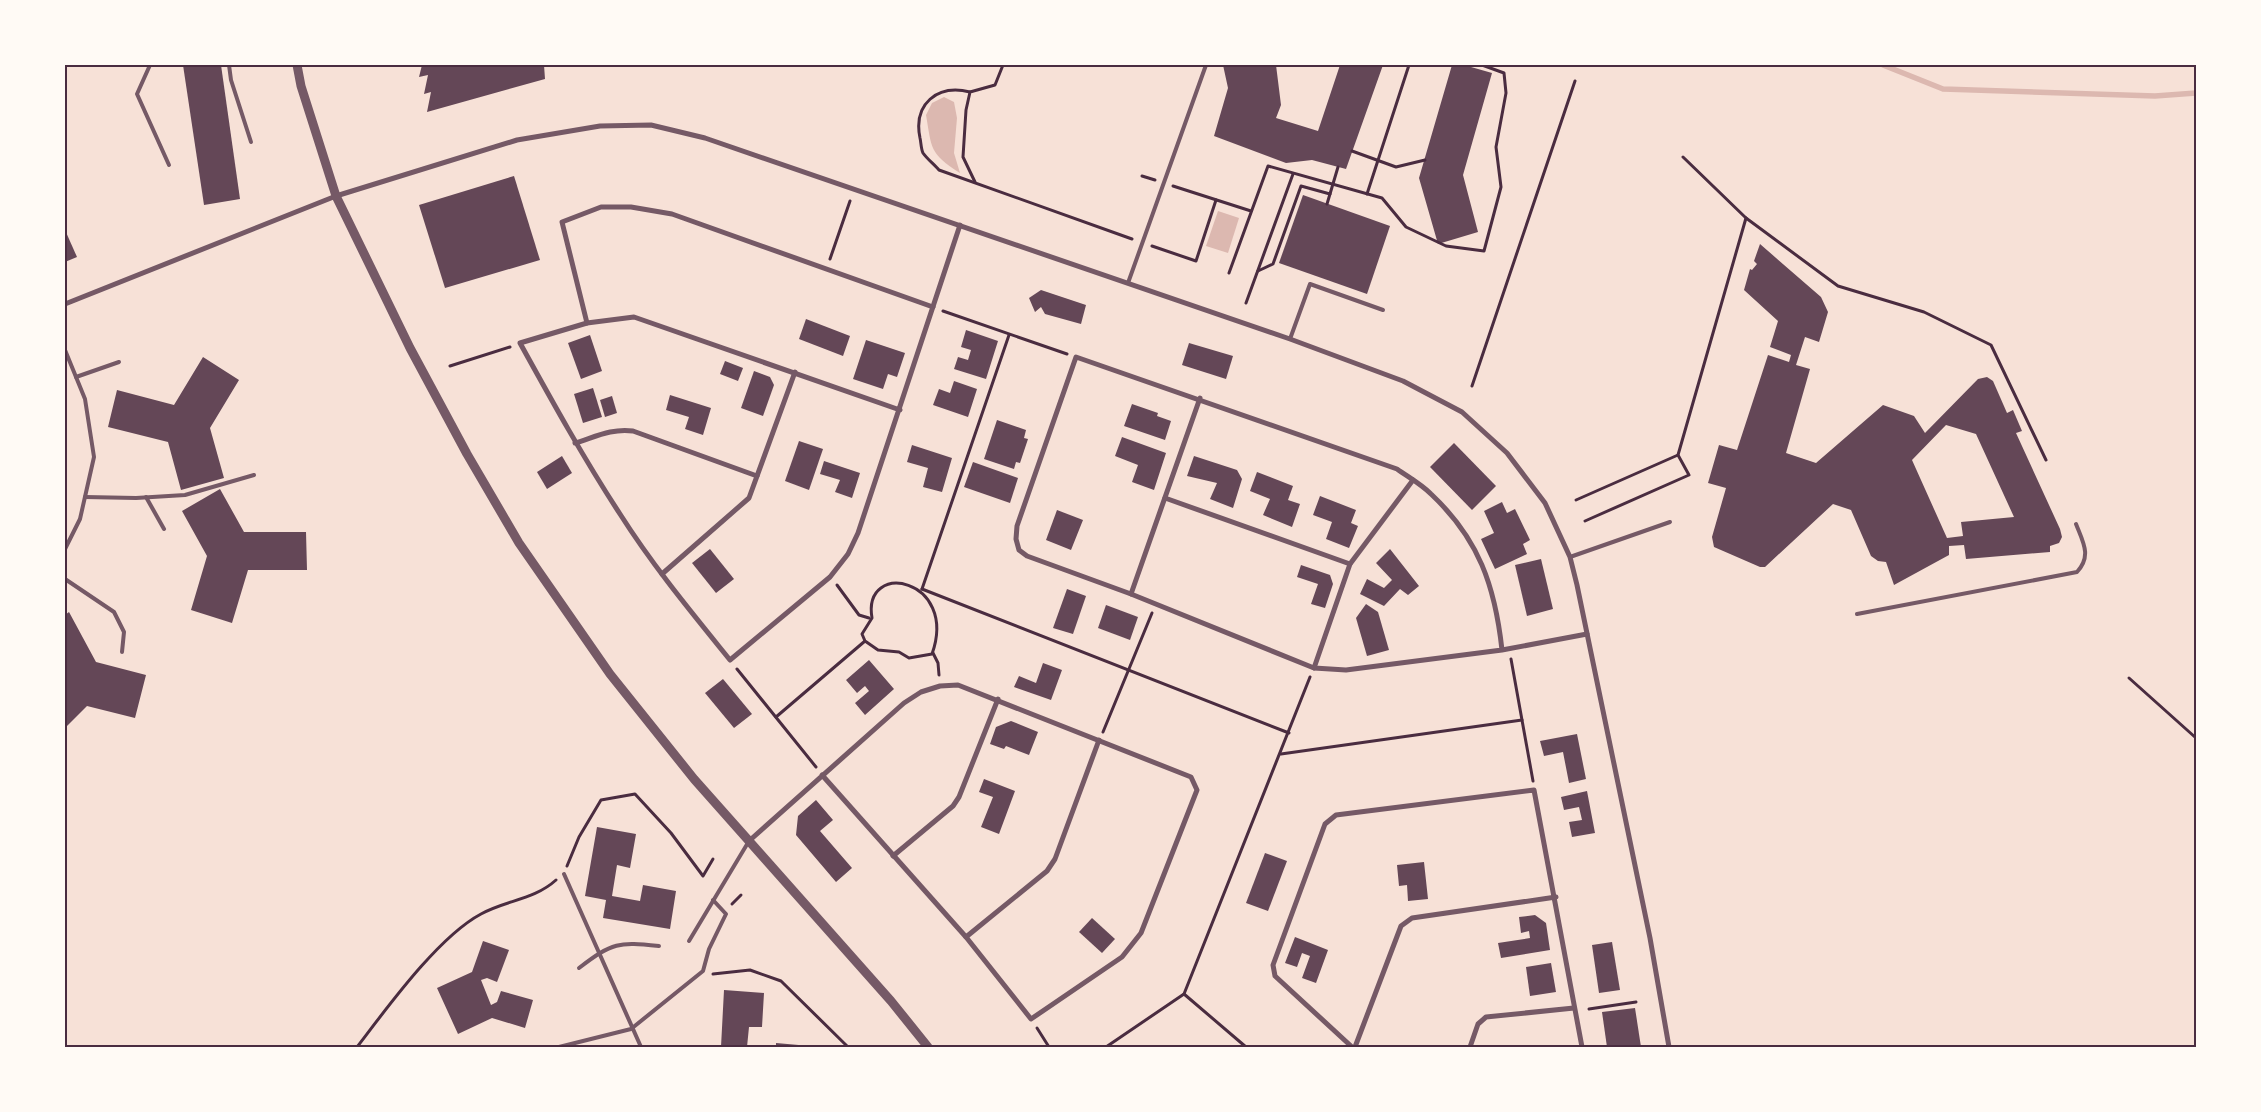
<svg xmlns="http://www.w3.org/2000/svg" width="2261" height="1112" font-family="'Roboto Condensed',sans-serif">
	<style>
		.water { fill: #dcb8b0 }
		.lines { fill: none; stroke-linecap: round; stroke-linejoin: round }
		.stream { stroke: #dcb8b0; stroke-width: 5.5 }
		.building { fill: #644757; fill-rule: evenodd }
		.path { stroke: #4a2c40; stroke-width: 3 }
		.service { stroke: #755966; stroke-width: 4 }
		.minor { stroke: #755966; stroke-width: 5 }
		.tertiary { stroke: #755966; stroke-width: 9 }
		.neatline { fill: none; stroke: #4a2c40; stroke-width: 2 }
	</style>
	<rect width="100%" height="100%" fill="#f7e1d7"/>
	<g class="water">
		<path d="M944,97L954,102L957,118L954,153L960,173C929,153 932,149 926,115L932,103Z"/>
		<path d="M1218,211L1239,218L1228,253L1206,246Z"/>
	</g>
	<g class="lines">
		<path class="stream" d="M1883,65L1943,89L2155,96L2196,93"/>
	</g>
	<g class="building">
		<path d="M183,65H221L240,199L204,205Z"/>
		<path d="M422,65H544L545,79L427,112L431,92L424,94L428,75L419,77Z"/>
		<path d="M1223,65H1276L1281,105L1276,118L1318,131L1340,65H1383L1346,169L1312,160L1286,163L1214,136L1228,88Z"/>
		<path d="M1452,65H1464L1492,73L1463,175L1478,232L1438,244L1419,178Z"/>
		<path d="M514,176L540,260L445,288L419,205Z"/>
		<path d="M1303,195L1390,226L1367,294L1279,263Z"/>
		<path d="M65,230L77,257L65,262Z"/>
		<path d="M1760,244L1821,297L1828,312L1819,342L1805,337L1796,365L1810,369L1786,453L1816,463L1883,405L1914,416L1925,433L1978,379L1987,377L1993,381L2007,413L2013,410L2022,431L2016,433L2060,529L2062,537L2059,543L2050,546V552L1966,559L1964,545L1949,546V555L1894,585L1886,562L1878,561L1871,556L1851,510L1833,504L1765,567H1760L1714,547L1712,537L1726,488L1708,483L1719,445L1737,450L1768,355L1789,362L1791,355L1770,347L1778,321L1744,290L1750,269L1752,270L1757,264L1754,261ZM1946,425L1976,434L2014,517L1961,522L1963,536L1947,538L1912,460Z"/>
		<path d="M1041,290L1086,305L1081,324L1045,314L1041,307L1035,312L1029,298Z"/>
		<path d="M806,319L850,336L843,356L799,339Z"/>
		<path d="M966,330L998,341L986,379L954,369L958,357L968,360L971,350L961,347Z"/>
		<path d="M590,335L602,371L581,379L568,343Z"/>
		<path d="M866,340L905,353L897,377L888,374L883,389L853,379Z"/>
		<path d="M1189,343L1233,356L1226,379L1182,365Z"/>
		<path d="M203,357L239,380L210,428L224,478L181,490L168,442L108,427L117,390L174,405Z"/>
		<path d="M725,361L743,368L738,381L720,374Z"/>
		<path d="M754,371L770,377L774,385L763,416L741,408Z"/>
		<path d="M954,381L977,389L968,417L933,405L939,389L950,393Z"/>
		<path d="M593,388L602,417L583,423L574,394Z"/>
		<path d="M670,395L711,408L703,435L685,429L689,417L666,410Z"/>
		<path d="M612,396L617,413L605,417L600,400Z"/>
		<path d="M1132,404L1158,413L1157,416L1171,421L1165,440L1124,426Z"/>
		<path d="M997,420L1026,430L1024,438L1028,439L1020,463L1016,462L1014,469L984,459Z"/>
		<path d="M1122,437L1166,453L1154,490L1132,482L1138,465L1115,456Z"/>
		<path d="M799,441L823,449L809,490L785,481Z"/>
		<path d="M1454,443L1496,486L1472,510L1430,467Z"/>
		<path d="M912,445L952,458L942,492L923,487L928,468L907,462Z"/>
		<path d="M562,456L572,473L547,489L537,472Z"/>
		<path d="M1194,456L1237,470L1242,479L1233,508L1210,499L1217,483L1187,476Z"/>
		<path d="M824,461L860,473L852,498L835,492L840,480L820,474Z"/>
		<path d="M973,462L1018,478L1010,503L964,487Z"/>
		<path d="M1257,472L1293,486L1288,500L1300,504L1292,527L1263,515L1270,499L1250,491Z"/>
		<path d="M220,489L244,532H306L307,570H248L232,623L191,610L207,556L182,511Z"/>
		<path d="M1320,496L1356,510L1351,523L1358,526L1349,548L1326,539L1332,522L1313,515Z"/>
		<path d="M1502,502L1507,513L1515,509L1530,540L1523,544L1527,554L1495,569L1481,539L1494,533L1484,511Z"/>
		<path d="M1057,510L1083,520L1071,550L1046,540Z"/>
		<path d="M710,549L734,579L716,593L692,563Z"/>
		<path d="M1390,549L1419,586L1408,595L1400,589L1384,606L1360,594L1367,579L1384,588L1392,580L1376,563Z"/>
		<path d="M1541,559L1553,609L1527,616L1515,565Z"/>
		<path d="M1301,565L1330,575L1333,584L1325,608L1311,604L1318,584L1297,577Z"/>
		<path d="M1067,589L1086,596L1073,634L1053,628Z"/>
		<path d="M1366,604L1378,612L1389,650L1367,656L1356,618Z"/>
		<path d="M1106,605L1138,617L1130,640L1098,628Z"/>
		<path d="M69,612L96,662L146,675L135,718L87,706L65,728V615Z"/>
		<path d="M869,660L894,689L865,715L855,703L869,691L865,686L857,693L846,680Z"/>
		<path d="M1043,663L1062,670L1051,700L1014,687L1019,676L1036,683Z"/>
		<path d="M723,679L752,714L734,728L705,693Z"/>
		<path d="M1011,721L1038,732L1029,755L1006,746L1004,749L990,744L996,727Z"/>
		<path d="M1577,734L1586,779L1569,783L1563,752L1544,756L1540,741Z"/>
		<path d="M984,779L1015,791L999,834L981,827L993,797L979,792Z"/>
		<path d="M1587,791L1595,833L1572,837L1569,822L1582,820L1579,807L1564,810L1561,797Z"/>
		<path d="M816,800L833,820L820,831L852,868L836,882L796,835L798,816Z"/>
		<path d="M597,827L636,834L630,868L617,865L612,896L640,901L643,885L676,891L670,929L603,918L606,900L585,896Z"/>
		<path d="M1265,853L1287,861L1268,911L1246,903Z"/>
		<path d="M1424,862L1428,899L1408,901L1407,885L1399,886L1397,865Z"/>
		<path d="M1535,915L1546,923L1550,950L1501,958L1498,943L1530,938L1529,931L1521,933L1519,917Z"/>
		<path d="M1092,918L1115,939L1102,953L1079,932Z"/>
		<path d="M1295,937L1328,950L1316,983L1302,978L1310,956L1302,953L1297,967L1285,963Z"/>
		<path d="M483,941L509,950L497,982L487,978L481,980L491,1005L497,1002L501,991L533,1000L525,1028L492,1018L458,1034L437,988L472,972Z"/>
		<path d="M1612,942L1620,990L1599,993L1592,945Z"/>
		<path d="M1551,963L1556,992L1530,996L1526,967Z"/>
		<path d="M724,990L764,993L762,1027H749L747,1047H721Z"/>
		<path d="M1635,1008L1641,1047H1607L1602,1012Z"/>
		<path d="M776,1043L810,1046V1047H776Z"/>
	</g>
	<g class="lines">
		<g class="path">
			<path d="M970,92C937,84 913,104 920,138C921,142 921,149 923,153C927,159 935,165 939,170L1132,239"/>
			<path d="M1352,151L1396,167L1425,160"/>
			<path d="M1683,157L1746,218L1838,286L1924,312L1991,345L2046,460"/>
			<path d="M1142,176L1155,180"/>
			<path d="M975,182L963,157L966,110L970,92L995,85L1003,65"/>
			<path d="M1173,186L1251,211"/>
			<path d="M1367,194L1409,65"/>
			<path d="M1327,204L1338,167"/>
			<path d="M1152,246L1196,261L1216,200"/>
			<path d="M830,259L850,201"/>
			<path d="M1258,271L1273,264L1301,186L1330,194"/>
			<path d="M1229,273L1268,166L1382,198L1406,227L1446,246L1484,251L1501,187L1496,147L1506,93L1504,73L1482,65"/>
			<path d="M1246,303L1293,174"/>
			<path d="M943,311L1067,354"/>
			<path d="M450,366L510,347"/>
			<path d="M1472,386L1575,81"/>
			<path d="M1576,500L1678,455"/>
			<path d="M1585,521L1689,475L1678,455L1746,218"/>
			<path d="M837,585L859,615L869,618"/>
			<path d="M922,589L1289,733"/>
			<path d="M922,589L1009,335"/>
			<path d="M933,653L938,663L939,675"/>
			<path d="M1511,659L1533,781"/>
			<path d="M737,669L816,767"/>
			<path d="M2129,678L2196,738"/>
			<path d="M776,717L865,641L862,634L872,618C862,559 959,578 932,654L909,658L899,652L878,650L865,641"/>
			<path d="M1103,732L1152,613"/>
			<path d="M1281,754L1522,720"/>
			<path d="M567,866L579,837L601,800L635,794L671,833L703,876L713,859"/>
			<path d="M732,904L741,895"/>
			<path d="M713,974L750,970L781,981L848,1047"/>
			<path d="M1184,994L1246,1047"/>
			<path d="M1589,1009L1636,1002"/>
			<path d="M1037,1028L1049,1047"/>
			<path d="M357,1047C387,1008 438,937 481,914C506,900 534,900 556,880"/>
			<path d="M1106,1047L1184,994L1310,677"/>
		</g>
		<g class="service">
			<path d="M150,65L137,94L169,165"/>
			<path d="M229,65L231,80L251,142"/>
			<path d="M1128,283L1206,65"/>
			<path d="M1290,339L1310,284L1383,310"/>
			<path d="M65,350L85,399L94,457L80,519L65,549"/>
			<path d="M76,377L119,362"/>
			<path d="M85,497L136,498L185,495L254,475"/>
			<path d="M146,497L164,529"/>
			<path d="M1570,557L1670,522"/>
			<path d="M65,579L114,612L124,632L122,652"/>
			<path d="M1857,614L2077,572C2092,556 2083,542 2076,524"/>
			<path d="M564,874L641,1047"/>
			<path d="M689,941L749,841"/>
			<path d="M579,968C613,942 618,942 659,946"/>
			<path d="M559,1047L631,1029L703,971L709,949L726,914L713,900"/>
		</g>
		<g class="minor">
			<path d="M65,304L336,196L517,140L600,126L651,125L705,138L1290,339L1403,381L1462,412L1507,453L1545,503L1570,557L1577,585L1650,938L1669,1047"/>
			<path d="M587,323L562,222L601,207H631L672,214L933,307"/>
			<path d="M900,410L634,317L587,323L520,343C552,401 584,459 620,514C653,566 692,613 730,660L830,577L848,554L858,533L960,225"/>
			<path d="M575,443C595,437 612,428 633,431L757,476"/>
			<path d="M1165,498L1350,564"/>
			<path d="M662,574L749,498L795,372"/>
			<path d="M1131,594L1200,398"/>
			<path d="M1502,650C1495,586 1479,539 1431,494C1421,484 1408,477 1397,469L1076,357L1017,526L1016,539L1019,550L1027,556L1131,594L1314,668L1346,670L1502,650L1587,634"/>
			<path d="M1314,668L1350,564L1413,480"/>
			<path d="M749,841L904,703L921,692L940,686L958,685L1191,777L1197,790L1141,933L1122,957L1031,1019L966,937L822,775"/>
			<path d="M893,856L953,806L959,797L998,699"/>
			<path d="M966,937L1047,871L1055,859L1099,740"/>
			<path d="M1352,1047L1275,976L1273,965L1325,824L1336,815L1534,790L1582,1047"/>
			<path d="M1355,1047L1401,926L1412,918L1556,897"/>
			<path d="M1470,1047L1478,1024L1486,1017L1574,1008"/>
		</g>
		<path class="tertiary" d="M297,65L301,86L336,196L410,348L467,454L519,543L610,674L694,779L891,1001L928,1047"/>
	</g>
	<rect width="2261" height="1112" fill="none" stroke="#fffaf5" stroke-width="132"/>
	<rect x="66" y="66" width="2129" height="980" class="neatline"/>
</svg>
